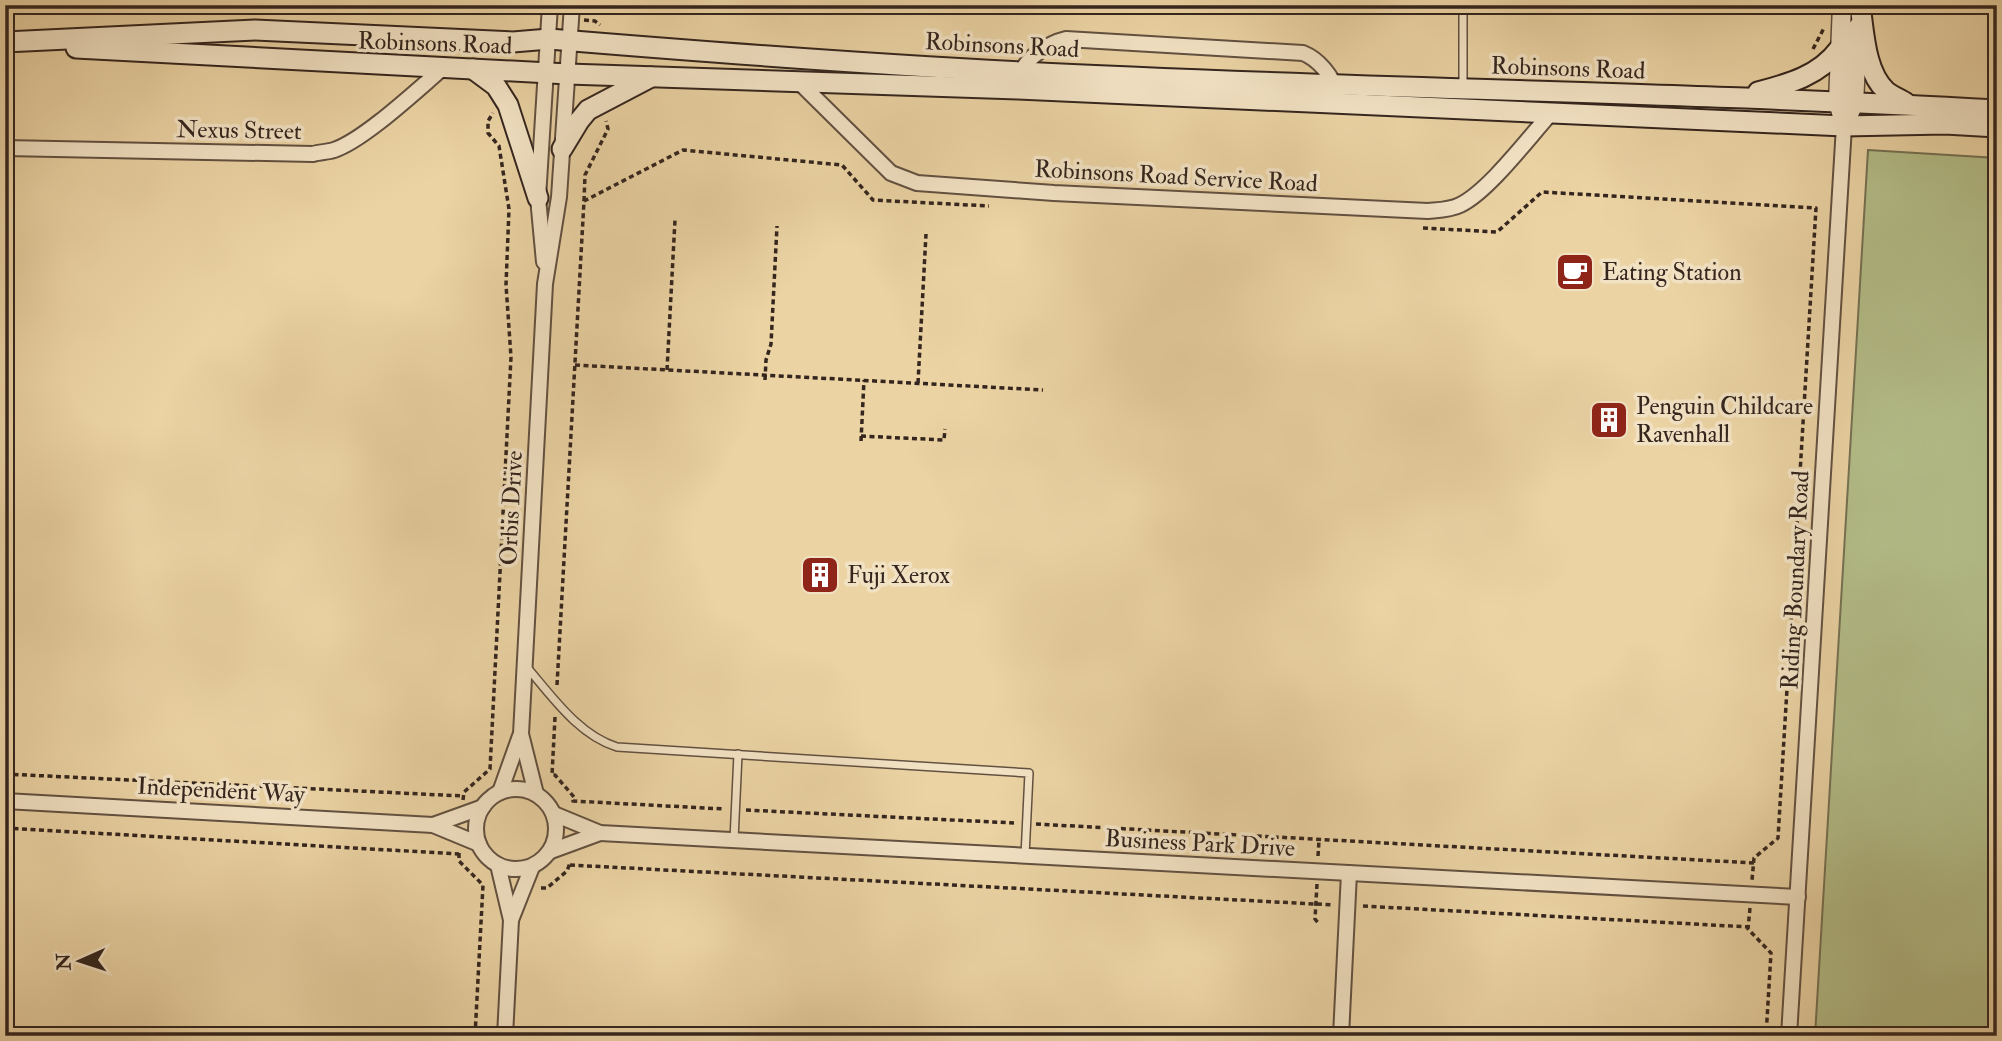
<svg xmlns="http://www.w3.org/2000/svg" width="2002" height="1041" font-family="'IM FELL Double Pica',serif">
	<style>
		.green { fill: #b3bd88; stroke: #747153; stroke-width: 2 }
		.lines { fill: none; stroke-linecap: round; stroke-linejoin: round }
		.service-casing { stroke: #625040; stroke-width: 10 }
		.minor-casing { stroke: #625040; stroke-width: 18 }
		.tertiary-casing { stroke: #625040; stroke-width: 21 }
		.secondary-casing { stroke: #34251e; stroke-width: 23 }
		.path { stroke: #34251e; stroke-width: 3.5; stroke-dasharray: 5 3.5; stroke-linecap: butt }
		.service { stroke: #f2e2c4; stroke-width: 7 }
		.minor { stroke: #f2e2c4; stroke-width: 14 }
		.tertiary { stroke: #f2e2c4; stroke-width: 18 }
		.secondary { stroke: #f2e2c4; stroke-width: 19 }
		.labels { text-anchor: middle; stroke-width: 7; stroke-linejoin: round; paint-order: stroke }
		.street-label { font-size: 24px; fill: #34251e; stroke: #f2e2c4 }
		.poi-label { font-size: 24px; fill: #34251e; stroke: #f2e2c4; text-anchor: start }
	</style>
	<rect width="100%" height="100%" fill="#ebd3a4"/>
	<filter id="stains"><feTurbulence type="fractalNoise" baseFrequency=".00286" numOctaves="4"/><feColorMatrix values="0 0 0 0 .2 0 0 0 0 .09 0 0 0 0 .02 0 0 0 .5 -.17"/></filter>
	<radialGradient id="worn" r=".72"><stop offset=".6" stop-color="#630" stop-opacity="0"/><stop offset="1" stop-color="#630" stop-opacity=".3"/></radialGradient>
	<path class="green" d="M1868,150L1997,158V1036H1815Z"/>
	<g class="lines">
		<defs>
			<g id="service">
				<path d="M1463,5V86"/>
				<path d="M525,665C551,695 578,735 617,747L1029,773L1025,856"/>
				<path d="M734,840L738,754"/>
			</g>
			<g id="minor">
				<path d="M1020,77C1023,59 1049,43 1066,39L1303,53C1318,59 1333,76 1336,92"/>
				<path d="M798,81L891,173L917,183L1054,193L1428,211C1439,210 1450,210 1460,205C1489,191 1529,137 1552,112"/>
				<path d="M5,148L313,154C320,152 328,152 334,150C364,140 417,90 443,68"/>
				<path d="M544,262L538,198L550,5"/>
				<circle cx="516" cy="829" r="40"/>
				<path d="M500,792L520,736"/>
				<path d="M536,794L521,734L545,284L559,197L572,5"/>
				<path d="M5,801L433,825L479,844"/>
				<path d="M554,814L600,833L1798,897"/>
				<path d="M433,825L483,807"/>
				<path d="M551,851L600,833"/>
				<path d="M498,865L511,920L505,1036"/>
				<path d="M511,920L532,867"/>
				<path d="M1341,1036L1349,873"/>
				<path d="M1789,1036L1844,126"/>
			</g>
			<g id="tertiary">
				<path d="M1842,116L1838,102L1842,5"/>
				<path d="M1844,126L1854,103L1858,27"/>
			</g>
			<g id="secondary">
				<path d="M1860,5C1864,32 1865,72 1886,91C1892,96 1900,99 1906,103"/>
				<path d="M5,42L255,30L513,42L549,39C706,52 864,64 1021,72C1346,89 1672,91 1997,110"/>
				<path d="M76,48L568,74L1018,89L1844,126L1945,124L1997,127"/>
				<path d="M473,69L496,86L508,105L538,198"/>
				<path d="M1758,92C1789,84 1820,75 1839,49"/>
				<path d="M562,149L579,121L588,110L651,77"/>
			</g>
		</defs>
		<use href="#service" class="service-casing"/>
		<use href="#minor" class="minor-casing"/>
		<use href="#tertiary" class="tertiary-casing"/>
		<use href="#secondary" class="secondary-casing"/>
		<g class="path">
			<path d="M584,20L595,21L600,25"/>
			<path d="M1813,49L1824,28"/>
			<path d="M584,201L585,175L608,129L606,121"/>
			<path d="M1423,228L1497,232L1542,192L1816,208L1778,838L1754,858L1752,880"/>
			<path d="M575,365L1043,390"/>
			<path d="M667,370L675,220"/>
			<path d="M765,380L766,360L771,344L777,226"/>
			<path d="M918,383L926,234"/>
			<path d="M861,436L944,440L945,429"/>
			<path d="M861,441L864,380"/>
			<path d="M557,685L584,201L683,150L842,165L873,200L989,206"/>
			<path d="M555,717L552,775H555L574,797L573,801L724,809"/>
			<path d="M5,774L463,796"/>
			<path d="M463,800L464,792L490,769L511,357L506,285L509,209L499,146L488,133V121L493,113"/>
			<path d="M746,810L1014,823"/>
			<path d="M1036,824L1754,863"/>
			<path d="M5,828L459,854"/>
			<path d="M459,853V861L483,885L475,1036"/>
			<path d="M1318,856L1319,840"/>
			<path d="M570,865L1334,905"/>
			<path d="M1317,884L1315,919L1319,924"/>
			<path d="M541,888H547L567,871L570,863"/>
			<path d="M1363,906L1749,927"/>
			<path d="M1750,908L1748,929L1771,953L1766,1036"/>
		</g>
		<use href="#service" class="service"/>
		<use href="#minor" class="minor"/>
		<use href="#tertiary" class="tertiary"/>
		<use href="#secondary" class="secondary"/>
	</g>
	<defs>
		<symbol id="cafe-square" viewBox="-11 -11 22 22"><rect x="-9" y="-9" width="18" height="18" rx="4" fill="#8f2418" stroke="#f2e2c4"/><path d="M-5.5-4.5H6V0H3Q3 3.5 0 3.5H-2.5Q-5.5 3.5-5.5 0ZM3-3.2v2h1.7v-2ZM-6 4.5H4V6H-6Z" fill="#fff"/></symbol>
		<symbol id="building-square" viewBox="-11 -11 22 22"><rect x="-9" y="-9" width="18" height="18" rx="4" fill="#8f2418" stroke="#f2e2c4"/><path d="M-4-6H4V6H1V3H-1V6H-4ZM-2.5-4.3h1.7v1.8h-1.7ZM.8-4.3h1.7v1.8H.8ZM-2.5-1h1.7V.8h-1.7ZM.8-1h1.7V.8H.8Z" fill="#fff"/></symbol>
	</defs>
	<g fill-rule="evenodd">
		<use href="#cafe-square" x="1553" y="250" width="44" height="44"/>
		<use href="#building-square" x="1587" y="398" width="44" height="44"/>
		<use href="#building-square" x="798" y="553" width="44" height="44"/>
	</g>
	<g class="labels">
		<g class="street-label">
			<text transform="translate(435 43) rotate(2)" y="8">Robinsons Road</text>
			<text transform="translate(1002 45) rotate(3)" y="8">Robinsons Road</text>
			<text transform="translate(1568 68) rotate(2)" y="8">Robinsons Road</text>
			<text transform="translate(239 130) rotate(1)" y="8">Nexus Street</text>
			<text transform="translate(1176 176) rotate(3)" y="8">Robinsons Road Service Road</text>
			<text transform="translate(511 508) rotate(-87)" y="8">Orbis Drive</text>
			<text transform="translate(1795 580) rotate(-87)" y="8">Riding Boundary Road</text>
			<text transform="translate(221 790) rotate(3)" y="8">Independent Way</text>
			<text transform="translate(1200 843) rotate(3)" y="8">Business Park Drive</text>
		</g>
		<g class="poi-label">
			<text x="1602" y="280">Eating Station</text>
			<text x="1636" y="414">Penguin Childcare<tspan x="1636" dy="28">Ravenhall</tspan></text>
			<text x="847" y="583">Fuji Xerox</text>
		</g>
	</g>
	<rect width="2002" height="1041" fill="none" stroke="#ebd3a4" stroke-width="28"/>
	<rect x="7" y="7" width="1988" height="1027" fill="none" stroke="#34251e" stroke-width="3.5"/>
	<rect x="14" y="14" width="1974" height="1013" fill="none" stroke="#34251e" stroke-width="2"/>
	<g transform="translate(80 961) rotate(267)" stroke="#f2e2c4" stroke-width="5" paint-order="stroke">
	<path d="M0-5L12 26L0 18L-12 26Z" fill="#34251e"/>
	<text y="-10" font-size="19" font-weight="bold" text-anchor="middle" fill="#34251e">N</text>
	</g>
	<rect width="100%" height="100%" filter="url(#stains)"/>
	<rect width="100%" height="100%" fill="url(#worn)"/>
</svg>
